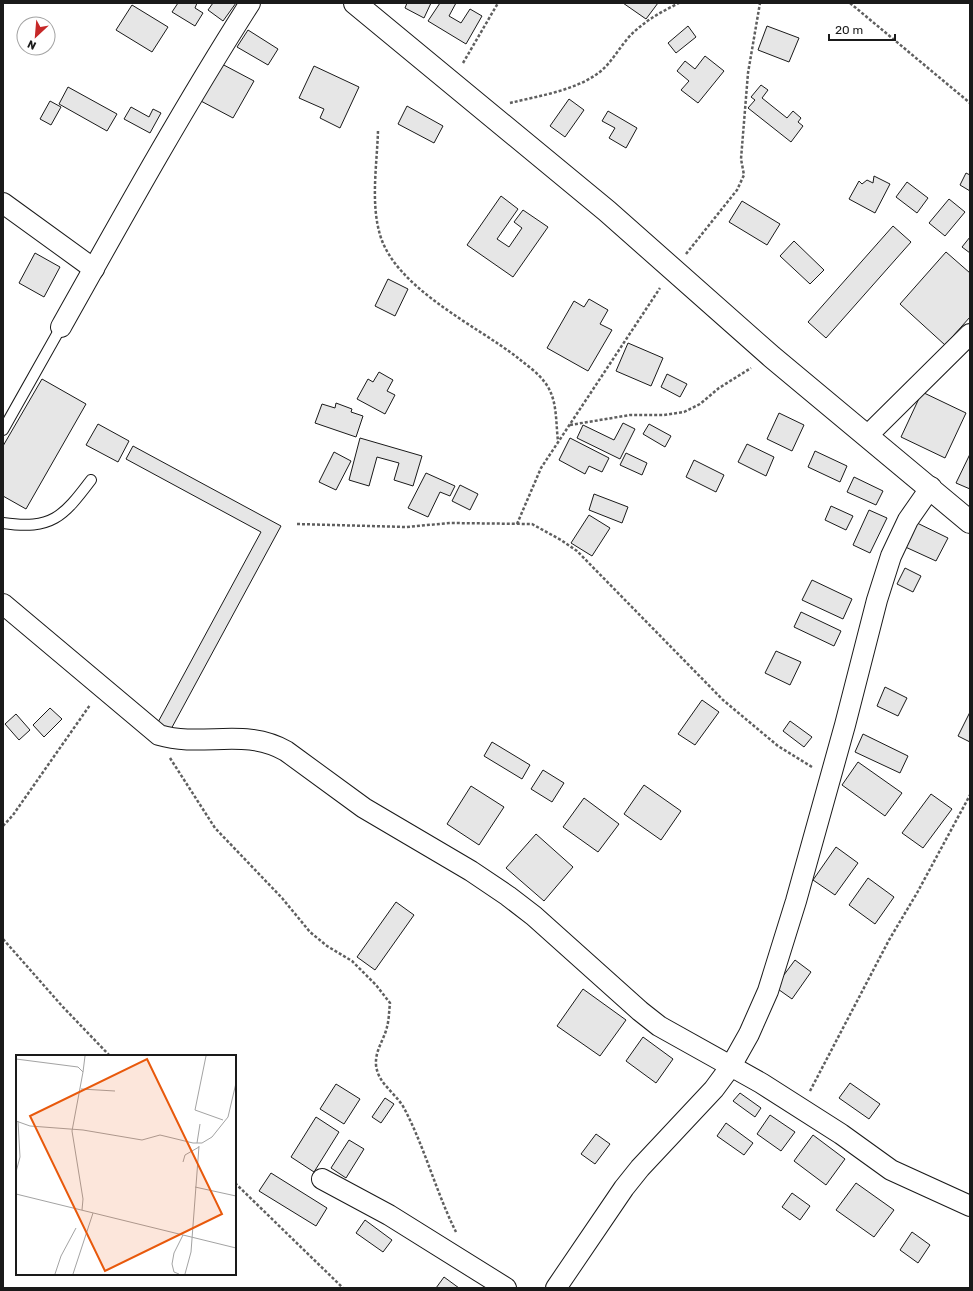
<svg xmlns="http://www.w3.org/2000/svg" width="973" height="1291" font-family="Rubik,sans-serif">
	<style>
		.building { fill: #e6e6e6; stroke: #1a1a1a }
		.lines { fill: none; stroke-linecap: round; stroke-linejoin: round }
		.service-casing { stroke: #1a1a1a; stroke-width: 12 }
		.minor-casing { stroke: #1a1a1a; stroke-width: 22 }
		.tertiary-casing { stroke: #1a1a1a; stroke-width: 24 }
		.path { stroke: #5f5f5f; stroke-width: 2.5; stroke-dasharray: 3 2; stroke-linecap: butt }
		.service { stroke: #fff; stroke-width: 10 }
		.minor { stroke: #fff; stroke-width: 20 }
		.tertiary { stroke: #fff; stroke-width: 22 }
		.inset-road { fill: none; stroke: #a3a3a3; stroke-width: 1 }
		.view { fill: #e8590c; fill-opacity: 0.15; stroke: #e8590c; stroke-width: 2 }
		.inset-edge { fill: none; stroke: #1a1a1a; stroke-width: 2 }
	</style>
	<rect width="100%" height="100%" fill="#fff"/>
	<g class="building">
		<path d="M178,3H197L195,8L203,13L195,26L172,12Z"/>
		<path d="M213,3H236L223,21L208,10Z"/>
		<path d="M407,3H431L424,18L405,8Z"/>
		<path d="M440,3H456L449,16L461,23L470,9L482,16L466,44L428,21Z"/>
		<path d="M623,3H658L646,19Z"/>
		<path d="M132,5L168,27L152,52L116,30Z"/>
		<path d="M688,26L696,37L676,53L668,43Z"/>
		<path d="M767,26L799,38L789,62L758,50Z"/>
		<path d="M248,30L278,49L268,65L237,47Z"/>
		<path d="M705,56L724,71L698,103L681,90L689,81L677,71L685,61L695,69Z"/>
		<path d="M220,63L254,81L233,118L199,100Z"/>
		<path d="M314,66L359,87L340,128L320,118L324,109L299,98Z"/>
		<path d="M761,85L768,90L762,98L787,118L793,111L801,118L798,122L803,126L791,142L748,108L755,100L751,97Z"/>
		<path d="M68,87L117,114L107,131L59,104Z"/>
		<path d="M569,99L584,110L565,137L550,126Z"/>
		<path d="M50,101L61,107L51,125L40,119Z"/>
		<path d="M407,106L443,126L434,143L398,124Z"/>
		<path d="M131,107L149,117L153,109L161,113L150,133L124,119Z"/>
		<path d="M608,111L637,128L626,148L609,138L615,128L602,121Z"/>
		<path d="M966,173L970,175V191L960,185Z"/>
		<path d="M874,176L890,184L875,213L849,199L859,181L862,184L867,180L873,183Z"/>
		<path d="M907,182L928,198L917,213L896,197Z"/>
		<path d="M501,196L518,209L497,239L509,247L522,228L514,222L523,210L548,227L513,277L467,245Z"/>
		<path d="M949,199L965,212L945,236L929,223Z"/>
		<path d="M742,201L780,224L767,245L729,222Z"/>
		<path d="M893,226L911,242L826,338L808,322Z"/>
		<path d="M970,237V253L962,247Z"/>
		<path d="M794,241L824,270L810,284L780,256Z"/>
		<path d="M946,252L970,273V317L945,345L900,304Z"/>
		<path d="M35,253L60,267L44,297L19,283Z"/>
		<path d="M388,279L408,289L395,316L375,306Z"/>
		<path d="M589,299L608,310L600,324L612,330L588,371L547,348L574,301L584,307Z"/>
		<path d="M628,343L663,358L651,386L616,371Z"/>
		<path d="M379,372L393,380L387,391L395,395L385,414L357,399L368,379L373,382Z"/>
		<path d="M667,374L687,384L680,397L661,387Z"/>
		<path d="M42,379L86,404L26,509L3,496V446Z"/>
		<path d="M922,392L966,413L945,458L901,437Z"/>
		<path d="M336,403L352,409L351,412L363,416L356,437L315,423L322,404L335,408Z"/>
		<path d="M779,413L804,425L792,451L767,439Z"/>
		<path d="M623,423L635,429L620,459L577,438L583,425L614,440Z"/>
		<path d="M98,424L129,441L118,462L86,445Z"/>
		<path d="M649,424L671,436L665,447L643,434Z"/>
		<path d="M360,438L422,456L413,486L394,480L399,463L377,457L369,486L349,480Z"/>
		<path d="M570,438L609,458L602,472L589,466L585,474L559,460Z"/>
		<path d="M747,444L774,457L766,476L738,462Z"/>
		<path d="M133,446L281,526L170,731L157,724L261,532L126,459Z"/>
		<path d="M815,451L847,466L840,482L808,467Z"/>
		<path d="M334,452L351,461L336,490L319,482Z"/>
		<path d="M626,453L647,463L642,475L620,465Z"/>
		<path d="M970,454V489L956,483Z"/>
		<path d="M694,460L724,475L716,492L686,477Z"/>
		<path d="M426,473L455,486L450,496L440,492L428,517L408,508Z"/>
		<path d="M854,477L883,491L876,505L847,492Z"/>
		<path d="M460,485L478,494L470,510L452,501Z"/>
		<path d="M594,494L628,507L622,523L589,510Z"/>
		<path d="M831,506L853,516L846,530L825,520Z"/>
		<path d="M869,510L887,518L870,553L853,545Z"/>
		<path d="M589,515L610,528L592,556L571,543Z"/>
		<path d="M913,521L948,538L936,561L901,545Z"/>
		<path d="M905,568L921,576L913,592L897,584Z"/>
		<path d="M812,580L852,599L843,619L802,600Z"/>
		<path d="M801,612L841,631L834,646L794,627Z"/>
		<path d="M776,651L801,662L790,685L765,673Z"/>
		<path d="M885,687L907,698L898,716L877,706Z"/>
		<path d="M702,700L719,712L695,745L678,734Z"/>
		<path d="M50,708L62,719L44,737L33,725Z"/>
		<path d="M970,712V742L958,736Z"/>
		<path d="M16,714L30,730L19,740L5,724Z"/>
		<path d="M790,721L812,737L804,747L783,731Z"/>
		<path d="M863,734L908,756L900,773L855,752Z"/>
		<path d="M492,742L530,765L522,779L484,756Z"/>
		<path d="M858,762L902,793L885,816L842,785Z"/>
		<path d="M543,770L564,783L552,802L531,789Z"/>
		<path d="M644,785L681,811L661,840L624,814Z"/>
		<path d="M471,786L504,807L479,845L447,824Z"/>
		<path d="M931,794L952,809L923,848L902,833Z"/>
		<path d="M584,798L619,824L598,852L563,827Z"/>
		<path d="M536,834L573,867L544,901L506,868Z"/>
		<path d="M836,847L858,863L835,895L813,880Z"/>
		<path d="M868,878L894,897L875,924L849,905Z"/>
		<path d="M396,902L414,915L375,970L357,957Z"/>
		<path d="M795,960L811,972L792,999L775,987Z"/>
		<path d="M583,989L626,1020L600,1056L557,1026Z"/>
		<path d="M643,1037L673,1059L656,1083L626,1061Z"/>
		<path d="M850,1083L880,1104L869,1119L839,1098Z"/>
		<path d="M336,1084L360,1099L344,1124L320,1109Z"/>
		<path d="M740,1093L761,1108L755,1117L733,1101Z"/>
		<path d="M385,1098L394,1104L381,1123L372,1117Z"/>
		<path d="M770,1115L795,1132L781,1151L757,1134Z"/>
		<path d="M316,1117L339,1132L314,1172L291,1157Z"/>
		<path d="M726,1123L753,1143L744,1155L717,1136Z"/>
		<path d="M596,1134L610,1144L595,1164L581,1154Z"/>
		<path d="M813,1135L845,1159L826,1185L794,1161Z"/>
		<path d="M349,1140L364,1149L346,1178L331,1168Z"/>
		<path d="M271,1173L327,1208L316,1226L259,1191Z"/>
		<path d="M856,1183L894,1210L874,1237L836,1210Z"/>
		<path d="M792,1193L810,1206L800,1220L782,1207Z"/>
		<path d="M365,1220L392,1240L383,1252L356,1233Z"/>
		<path d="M912,1232L930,1245L918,1263L900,1250Z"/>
		<path d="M444,1277L459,1288H436Z"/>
	</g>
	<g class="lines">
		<defs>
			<g id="service">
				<path d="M3,430L61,327"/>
				<path d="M3,523C52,530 63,517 91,480"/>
			</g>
			<g id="minor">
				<path d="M3,203L94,269"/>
				<path d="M61,327C122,218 183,108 250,3"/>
				<path d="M868,435L970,334"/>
				<path d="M3,604L159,735C203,748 244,727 286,751L364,808L471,871L508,896L534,916L640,1011L659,1026L761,1083L841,1134L891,1170L970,1206"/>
				<path d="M322,1179L389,1215L506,1288"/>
				<path d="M556,1288L624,1188L640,1168L714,1089L731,1066L749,1034L768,991L796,901L845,725L877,600L891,556L908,520L931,487"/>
			</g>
			<path id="tertiary" d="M355,3L607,211L772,357L970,522"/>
		</defs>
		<use href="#service" class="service-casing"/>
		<use href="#minor" class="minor-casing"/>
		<use href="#tertiary" class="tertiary-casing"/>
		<g class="path">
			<path d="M850,3L970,103"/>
			<path d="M463,63L498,3"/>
			<path d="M510,103C538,96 573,91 597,74C612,64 621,43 635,31C648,19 663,11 679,3"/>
			<path d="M378,131C377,163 371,200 379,231C392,287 476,325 518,358C529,367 544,377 550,391C557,405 556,425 558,441"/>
			<path d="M686,254L737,190L744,175L741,159L748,73L760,3"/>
			<path d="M570,425L630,415H664L684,412L700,404L719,388L751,368"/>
			<path d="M297,524L406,527L450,523L532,524L561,540L577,551L723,700L778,746L812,767"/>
			<path d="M517,524L541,468L660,288"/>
			<path d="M170,758L215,828L282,898L310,932L327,946L352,961L376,985L390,1003C389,1011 389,1020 387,1027C384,1040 375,1050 376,1065C378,1084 395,1092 404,1108C425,1148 436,1192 456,1232"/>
			<path d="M3,826L13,815L90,705"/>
			<path d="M3,939L62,1006L110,1056"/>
			<path d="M810,1091L889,940L917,893L970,795"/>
			<path d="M235,1183L343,1288"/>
		</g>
		<use href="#service" class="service"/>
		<use href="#minor" class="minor"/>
		<use href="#tertiary" class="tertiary"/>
	</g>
	<g transform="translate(16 1055)">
		<rect width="220" height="220" fill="#fff"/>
		<path class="inset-road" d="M190,1L179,55L207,65M0,4L62,12L67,17L56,76L67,144L66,155M67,17L69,1M65,34L99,36M0,66L14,71L67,75L126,85L144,80L177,88H186L196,82L212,62L220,28M181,88L184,69M167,107L169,100L183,92M0,117L4,102L2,66M179,132L220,141M0,139L220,193M39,219L45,201L60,173M57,219L77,158M163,219L158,217L156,209L158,198L167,180M169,219L175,197L183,91"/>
		<path class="view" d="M131,4L206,159L89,216L14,61Z"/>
		<rect width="220" height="220" class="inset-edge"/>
	</g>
	<rect width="973" height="1291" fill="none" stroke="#1a1a1a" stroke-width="8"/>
	<g transform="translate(36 36) rotate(206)"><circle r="19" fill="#ffffff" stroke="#a3a3a3"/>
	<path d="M0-3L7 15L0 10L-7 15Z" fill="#c62828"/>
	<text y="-6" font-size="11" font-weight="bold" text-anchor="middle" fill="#1a1a1a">N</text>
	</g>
	<path d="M829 34v6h66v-6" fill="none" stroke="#1a1a1a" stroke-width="2"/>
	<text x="835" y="34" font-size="12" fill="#1a1a1a" stroke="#ffffff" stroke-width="3" paint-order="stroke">20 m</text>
</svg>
